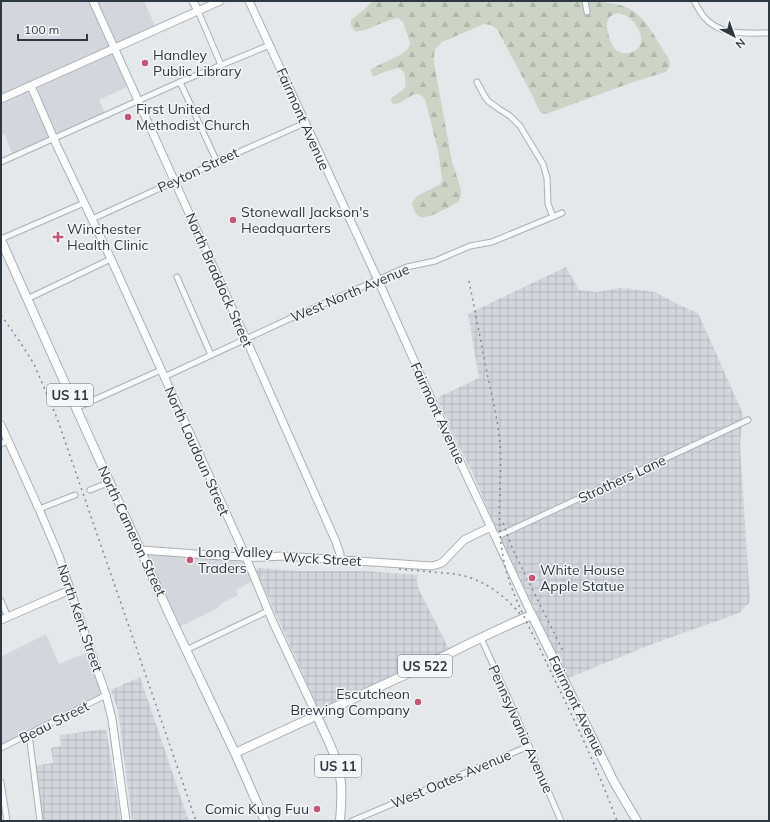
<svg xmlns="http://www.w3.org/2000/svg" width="770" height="822" font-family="Mulish,sans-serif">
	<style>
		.built { fill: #d3d7dd }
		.industrial { fill: url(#industrial-grid) }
		.forest { fill: url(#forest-firs); fill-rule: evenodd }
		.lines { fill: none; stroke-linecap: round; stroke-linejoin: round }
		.street-casing { stroke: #a9b0b5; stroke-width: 7 }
		.secondary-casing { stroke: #a9b0b5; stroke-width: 9 }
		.primary-casing { stroke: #a5aeb6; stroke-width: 10 }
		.street { stroke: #f7f8f9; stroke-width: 5 }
		.secondary { stroke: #fff; stroke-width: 7 }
		.primary { stroke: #fff; stroke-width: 8 }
		.rail { stroke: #7f8993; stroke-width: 1.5; stroke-dasharray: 2 4; stroke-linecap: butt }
		.poi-dot { fill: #c45675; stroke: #f4f6f8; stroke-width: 1.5 }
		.labels { text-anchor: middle; stroke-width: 3; stroke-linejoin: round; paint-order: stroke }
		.shield { fill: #f4f6f8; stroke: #697179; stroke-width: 1 }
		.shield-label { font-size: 13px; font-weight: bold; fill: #2d3842 }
		.poi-label { font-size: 14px; fill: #2d3842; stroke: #f4f6f8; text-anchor: start }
		.street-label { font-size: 14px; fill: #2d3842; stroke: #f4f6f8 }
	</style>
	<defs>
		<pattern id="industrial-grid" width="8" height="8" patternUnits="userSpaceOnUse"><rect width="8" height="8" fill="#d3d7dd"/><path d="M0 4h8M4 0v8" fill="none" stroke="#b5b9bf"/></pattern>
		<pattern id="forest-firs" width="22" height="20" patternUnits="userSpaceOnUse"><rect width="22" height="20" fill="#ccd4c6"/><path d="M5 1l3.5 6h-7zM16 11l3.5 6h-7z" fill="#b0b7ab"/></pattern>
	</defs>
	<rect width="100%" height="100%" fill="#e4e8eb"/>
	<g class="built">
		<path d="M1,1H144L156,28L112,47L129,86L99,100L105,113L13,155L4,134L1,135Z"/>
		<path d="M150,553L243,560L254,580L236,590L238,595L219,605L220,607L179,627L147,556Z"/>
		<path d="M46,634L59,664L89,652L104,694L1,745V657Z"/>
	</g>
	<g class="industrial">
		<path d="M566,267L579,290L597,292L621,288L655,292L679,305L698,313L743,414L740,445L750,602L739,613L655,643L568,678L497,532L474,476L453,434L437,398L479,378L468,314Z"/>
		<path d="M258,568L296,571H365L418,575L417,579L419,590L450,651L320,712L256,570Z"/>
		<path d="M140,677L182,801L189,821H132L118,710L111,690Z"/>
		<path d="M106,729L121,821H42L34,766L53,763L51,748L61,746L60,735Z"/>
	</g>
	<path class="forest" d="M372,1H590C603,2 622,3 633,11C647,20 658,42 667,56C671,62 671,66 666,72L633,82L546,114L542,113L540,112L537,106L531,93L497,29L491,25L484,24L442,42L436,48L434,54V63L452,162L461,189V194L460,199L458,202C451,206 427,220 420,217C415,214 413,208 412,203L417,196L439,185L441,183L442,179L438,150L425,99C417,90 413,95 405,100C402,101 399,103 396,104H393L391,100V98C405,89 408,90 404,72L399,68L384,72L375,76H373L371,72V69L379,65L402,54L408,49L410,43L403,22L398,18C393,19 389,20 385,22C375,25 364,33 354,31L351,25V20L367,7ZM618,13C622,14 625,15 629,17C636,23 646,38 639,47C634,54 621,56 615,49C611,44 609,38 608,32C607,28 606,23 608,20C609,16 614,14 618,13Z"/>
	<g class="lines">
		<defs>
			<g id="street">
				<path d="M585,1L587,12"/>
				<path d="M694,1C697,6 700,12 704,17C720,36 746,33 769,33"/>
				<path d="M198,11L221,65"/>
				<path d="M180,82L217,162"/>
				<path d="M477,82L484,95L488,101L499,109L510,116L520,126L543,164L547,178L548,204L553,217"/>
				<path d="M1,162L180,82L270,45"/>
				<path d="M92,219L246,149L305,123"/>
				<path d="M1,239L84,203"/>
				<path d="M177,277L211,355"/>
				<path d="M27,299L111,259"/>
				<path d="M164,377L289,319L407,267L435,261L470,246L492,242L562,213"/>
				<path d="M76,408L161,370"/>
				<path d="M1,444L8,440"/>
				<path d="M90,490L110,482"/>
				<path d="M39,509L75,495"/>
				<path d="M496,537L748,420"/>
				<path d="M1,601L8,617"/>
				<path d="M481,638L515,713L561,821"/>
				<path d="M186,650L268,611"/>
				<path d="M29,734L40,821"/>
				<path d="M1,748L106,695"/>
				<path d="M1,782L7,821"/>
				<path d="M352,821L529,746"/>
			</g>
			<g id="secondary">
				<path d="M93,1L246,339L336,542L340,554V560"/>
				<path d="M193,1L198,11"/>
				<path d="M249,1L378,280L442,423L532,615"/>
				<path d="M31,86L57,146L111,259L246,557L272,620L317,716"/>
				<path d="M1,99L220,1"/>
				<path d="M1,425L39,509L59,556L92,655L106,695L112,719L126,821"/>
				<path d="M140,550C175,552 210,556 245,557C258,558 271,556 284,556L432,566L439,564L443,562L464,540L478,533L491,527"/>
				<path d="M1,620L42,602L70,590"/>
			</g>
			<g id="primary">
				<path d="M1,240L76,408L171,618L235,753L265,821"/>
				<path d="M317,716C326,737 339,759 341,783C342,796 341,809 340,821"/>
				<path d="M235,753C296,725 358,697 420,668C457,650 494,630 532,615L614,782L637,821"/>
			</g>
		</defs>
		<use href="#street" class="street-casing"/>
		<use href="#secondary" class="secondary-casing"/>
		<use href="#primary" class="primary-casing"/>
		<use href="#street" class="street"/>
		<use href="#secondary" class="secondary"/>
		<use href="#primary" class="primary"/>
		<g class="rail">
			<path d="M469,281C475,311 481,342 487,373C492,396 498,420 500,444C502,474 498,504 500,534C501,546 503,558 506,570C515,603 533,633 547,664C572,715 597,767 617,821"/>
			<path d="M1,315L20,342L34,364L57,418L196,821"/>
			<path d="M503,523L513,550L563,651"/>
			<path d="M399,569L455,574C481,578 504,594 520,614"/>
		</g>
	</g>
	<g class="poi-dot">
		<circle cx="145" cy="63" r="4"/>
		<circle cx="128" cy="117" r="4"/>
		<circle cx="233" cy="220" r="4"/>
		<path d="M56 231h4v4h4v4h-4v4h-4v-4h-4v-4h4z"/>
		<circle cx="190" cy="560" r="4"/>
		<circle cx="532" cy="578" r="4"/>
		<circle cx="418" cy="702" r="4"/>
		<circle cx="317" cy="809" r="4"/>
	</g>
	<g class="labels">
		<g class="shield">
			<rect x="47" y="384" width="46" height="22" rx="3"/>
			<rect x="398" y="655" width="54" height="22" rx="3"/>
			<rect x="315" y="755" width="46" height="22" rx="3"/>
		</g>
		<g class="shield-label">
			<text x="70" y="400">US 11</text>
			<text x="425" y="671">US 522</text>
			<text x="338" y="771">US 11</text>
		</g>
		<g class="poi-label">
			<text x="153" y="60">Handley<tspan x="153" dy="16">Public Library</tspan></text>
			<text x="136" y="114">First United<tspan x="136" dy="16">Methodist Church</tspan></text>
			<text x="241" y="217">Stonewall Jackson's<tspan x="241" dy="16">Headquarters</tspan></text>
			<text x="67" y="234">Winchester<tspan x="67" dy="16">Health Clinic</tspan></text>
			<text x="198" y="557">Long Valley<tspan x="198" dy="16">Traders</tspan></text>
			<text x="540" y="575">White House<tspan x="540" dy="16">Apple Statue</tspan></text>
			<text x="410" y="699" text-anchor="end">Escutcheon<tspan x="410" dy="16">Brewing Company</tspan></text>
			<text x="309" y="814" text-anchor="end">Comic Kung Fuu</text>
		</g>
		<g class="street-label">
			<text transform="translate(303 119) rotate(66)" y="5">Fairmont Avenue</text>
			<text transform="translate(198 170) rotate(-25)" y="5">Peyton Street</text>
			<text transform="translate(219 280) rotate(66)" y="5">North Braddock Street</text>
			<text transform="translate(350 293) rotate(-23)" y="5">West North Avenue</text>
			<text transform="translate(438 413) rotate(65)" y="5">Fairmont Avenue</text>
			<text transform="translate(197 451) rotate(66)" y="5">North Loudoun Street</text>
			<text transform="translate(622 479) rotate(-25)" y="5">Strothers Lane</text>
			<text transform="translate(132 531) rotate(65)" y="5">North Cameron Street</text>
			<text transform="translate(322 559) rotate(3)" y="5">Wyck Street</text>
			<text transform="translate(80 618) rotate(71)" y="5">North Kent Street</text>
			<text transform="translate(577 706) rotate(64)" y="5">Fairmont Avenue</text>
			<text transform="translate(54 722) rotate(-27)" y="5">Beau Street</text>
			<text transform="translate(521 729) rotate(66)" y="5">Pennsylvania Avenue</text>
			<text transform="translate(451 779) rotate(-23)" y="5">West Oates Avenue</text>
		</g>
	</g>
	<rect width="770" height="822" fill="none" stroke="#2d3842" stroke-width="4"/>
	<g transform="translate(734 36) rotate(139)" stroke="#f4f6f8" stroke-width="3" paint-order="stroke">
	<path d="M0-3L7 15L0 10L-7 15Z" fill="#2d3842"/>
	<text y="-6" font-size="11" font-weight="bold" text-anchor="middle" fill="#2d3842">N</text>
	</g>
	<path d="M18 34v6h69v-6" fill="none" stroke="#2d3842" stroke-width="2"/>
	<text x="24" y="34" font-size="12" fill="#2d3842" stroke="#f4f6f8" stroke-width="3" paint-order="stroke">100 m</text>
</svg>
